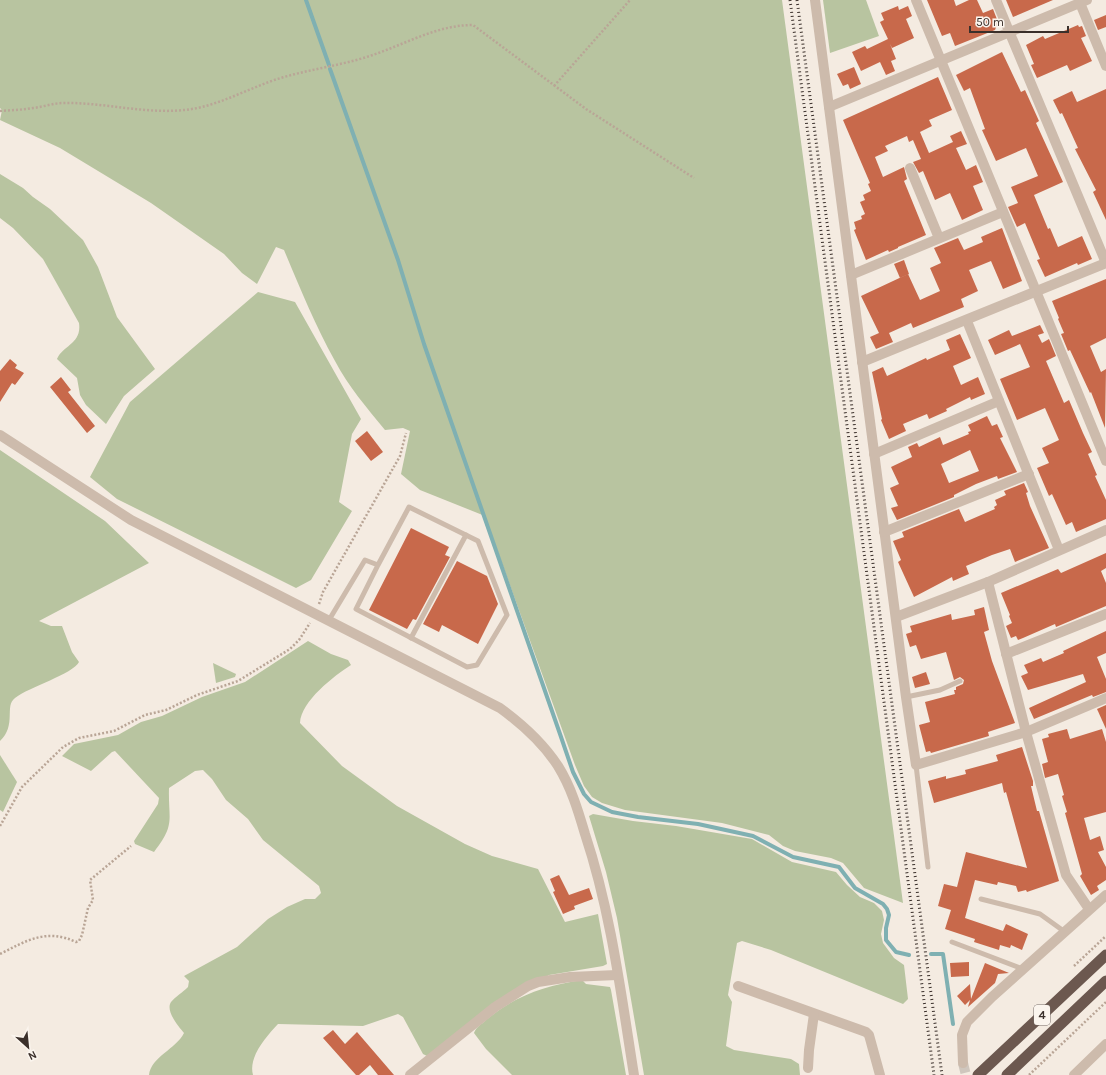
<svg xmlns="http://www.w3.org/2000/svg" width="1106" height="1075" font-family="Karla,sans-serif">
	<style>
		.green { fill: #b8c4a0 }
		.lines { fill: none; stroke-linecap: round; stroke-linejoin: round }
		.stream { stroke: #7fb0b2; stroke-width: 4 }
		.building { fill: #c8694b; fill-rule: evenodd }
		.minor-tunnel { stroke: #cfc6bd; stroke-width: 10; stroke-dasharray: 10 5; stroke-linecap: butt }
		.path { stroke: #b9a596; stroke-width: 2.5; stroke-dasharray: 2 2; stroke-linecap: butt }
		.service { stroke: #cdbbac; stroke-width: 5 }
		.minor { stroke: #cdbbac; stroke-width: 10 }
		.trunk { stroke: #6c584f; stroke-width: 11 }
		.rail { stroke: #3b302b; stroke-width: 3; stroke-dasharray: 1 3; stroke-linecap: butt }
		.labels { text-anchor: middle; stroke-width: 3.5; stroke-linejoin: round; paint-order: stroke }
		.shield { fill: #fbf5ee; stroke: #756b66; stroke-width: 1 }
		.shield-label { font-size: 12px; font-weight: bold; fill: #3b302b }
	</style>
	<rect width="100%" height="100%" fill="#f4ebe1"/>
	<g class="green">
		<path d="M0,0H782L903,903L864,888L843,863L831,858L795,851L783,846L769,835L722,823L625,810L602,803L592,797L584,786L575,765L485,516L420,490L401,474L410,431L403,428L385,430C367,408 348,386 335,361C315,325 300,288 284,250L276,247L257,284L242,273L224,254L151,203L60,148L0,120L2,110L0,108Z"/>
		<path d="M823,0H866L879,36L830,53Z"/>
		<path d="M0,174L23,188L33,197L50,209L83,240L98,267L117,317L155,369L124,396L106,424L86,405L80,395L77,378L57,359C63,345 82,344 79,323L43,259L13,228L0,218Z"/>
		<path d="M258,292L295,302L361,419L352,434L339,502L352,511L311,580L296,588L117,499L90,477L130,402Z"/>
		<path d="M0,450L105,521L149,563L39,621L51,626H62L72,652L79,662C73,674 29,687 15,698C4,706 17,725 0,741Z"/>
		<path d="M308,641L331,654L348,660L351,665C334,676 301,701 300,723L342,766L397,806L465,844L492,856L538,869L565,922L598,914L607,964L603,966L549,975L427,1056L423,1054L403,1017L398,1014L363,1026L278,1024C266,1037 248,1057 253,1075H149C151,1057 176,1049 184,1033C179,1027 165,1011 171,1002C175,997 183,992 188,987L189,981L184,976L237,947L268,919L287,907L305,899H315L321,893L319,886L263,840L248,819L226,800L212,779L203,770L195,771L169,788C168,820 176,824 154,852L135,844L134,841L158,804L159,798L115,751L112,752L91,771L62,756L74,744L118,735L141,722L162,716L202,697L245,682Z"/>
		<path d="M213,663L236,674L235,677L216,683Z"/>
		<path d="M0,755L17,782L3,812L0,810Z"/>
		<path d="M593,814L633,821L676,826L752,839L792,862L836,872L847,885L860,897L874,903L882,911L884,920L881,934L883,943L894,958L904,965L908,999L903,1004L771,950L742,941L737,943L728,995L732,1002L726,1046L734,1050L791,1059L799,1064L800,1075H644L617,918L606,872L589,816Z"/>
		<path d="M582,980L586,984L610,987L611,990L626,1075H512L486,1049L474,1033C476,1027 482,1024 486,1020C516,995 545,986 582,980Z"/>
	</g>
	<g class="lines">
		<g class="stream">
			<path d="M306,0L329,65"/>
			<path d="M330,69L398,260L424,344L560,734L573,772L584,794L591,802L612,812L638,817L698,824L753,836L793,857L839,867L855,888L883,904L887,909L889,915L886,928V940L896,952L909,955"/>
			<path d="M931,954H943L953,1024"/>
		</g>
	</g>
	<g class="building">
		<path d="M927,0H954L956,6L969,0H977L983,13L993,9L998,22L995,30L955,46L950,33L942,36Z"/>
		<path d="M1006,0H1053L1013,17Z"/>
		<path d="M898,6L899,10L908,6L912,16L906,19L914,38L892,48L890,44L896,59L891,61L895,71L886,75L880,62L861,71L852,52L865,46L867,49L888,39L880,22L884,20L881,13Z"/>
		<path d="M1106,15V27L1098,30L1094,20Z"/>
		<path d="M1078,25L1079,27L1082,26L1086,36L1081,38L1092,61L1070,71L1067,65L1037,78L1031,65L1034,64L1026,45L1043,36L1045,39Z"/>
		<path d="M1002,52L1021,92L1025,90L1039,121L1036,123L1063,182L1034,195L1048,229L1050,228L1058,247L1082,236L1092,259L1078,265L1077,263L1045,277L1037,260L1040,259L1025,223L1017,227L1008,207L1018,203L1011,187L1038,176L1026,148L996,161L982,130L985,129L970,88L964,91L956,75Z"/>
		<path d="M854,67L861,84L850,89L848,84L843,86L837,74Z"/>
		<path d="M938,77L952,110L929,120L932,126L920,132L929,153L953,142L950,136L961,131L967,144L956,148L966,170L976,165L983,182L973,186L983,210L962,220L950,193L935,200L923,171L919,173L913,162L921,159L913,140L909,142L907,136L885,146L888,151L875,157L883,177L904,167L907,179L904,181L926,235L898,247V248L889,252L888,250L866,260L854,230L856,229L854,222L862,219L861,216L865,214L860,202L865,200L863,195L871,191L868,184L870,183L843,120Z"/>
		<path d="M1106,89V220L1093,192L1096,190L1075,149L1078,148L1062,113L1060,114L1053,100L1072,91L1077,102Z"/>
		<path d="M1002,228L1022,281L1003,289L991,261L969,270L978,291L961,299L964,307L913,328L911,323L889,333L893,342L876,349L870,337L879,333L861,296L908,274L920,300L940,291L930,268L941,263L934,248L958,238L964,250L983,242L981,237Z"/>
		<path d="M904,260L909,274L900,278L894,264Z"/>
		<path d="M1106,279V338L1090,346L1101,372L1106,369L1105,428L1091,392L1090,393L1070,350L1068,351L1061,334L1064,333L1058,319L1059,318L1052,301Z"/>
		<path d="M1040,325L1044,333L1038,335L1042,343L1049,339L1056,356L1046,361L1064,403L1069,400L1083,433L1092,452L1088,454L1097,475L1095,476L1106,500V519L1076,532L1072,522L1066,525L1052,494L1049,496L1037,468L1049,463L1042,448L1059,440L1045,408L1017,420L1000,379L1030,367L1020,344L995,355L988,340L1009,330L1012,336Z"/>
		<path d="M960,334L971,358L953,366L961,385L978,377L985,394L971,400L970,397L946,409L947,411L929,419L927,414L903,424L906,431L889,439L881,420L882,419L872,372L883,367L887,376L926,358L927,360L950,350L946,340Z"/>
		<path d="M10,359L17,365L15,368L24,373L15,385L12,383L0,402V371Z"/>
		<path d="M61,377L71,390L68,392L95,426L87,433L50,387Z"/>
		<path d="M987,416L992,426L997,424L1003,437L1000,438L1017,472L998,479L997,476L976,484L954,495V497L897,520L891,508L898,506L890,488L899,484L891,467L912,457L908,447L917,443L919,447L940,437L943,445L969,434L968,432L971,431L968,425ZM970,450L979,471L949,483L941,464Z"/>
		<path d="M367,431L383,452L371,461L355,441Z"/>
		<path d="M1024,483L1028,492L1026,493L1030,506L1049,548L1015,562L1010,549L992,555L966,566L969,574L953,581L952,577L914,597L898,562L901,560L893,541L904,537L902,532L959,509L965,522L995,509L994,507L997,505L995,500L1006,495L1004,491Z"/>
		<path d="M411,528L449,547L445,555L450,557L416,620L413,619L407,629L369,610Z"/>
		<path d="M1106,553V568L1101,571L1106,583V606L1056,627L1055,624L1023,638L1018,640L1016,636L1011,638L1006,626L1012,623L1009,616L1010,615L1001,593L1058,569L1061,573Z"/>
		<path d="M457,561L487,576L498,604L478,644L442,625L439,632L423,624Z"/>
		<path d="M984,607L989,630L984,632L992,661L1015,723L988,732L989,736L931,753L930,751L926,752L919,725L930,722L925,702L955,694L954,690H956V687L963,684L964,680L960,677L954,680L946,652L921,659L916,645L910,647L906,634L912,632L910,626L951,614L952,620L975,615L974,610Z"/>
		<path d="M1106,631V653L1097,657L1106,679V692L1093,697L1092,695L1034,719L1029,708L1086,682L1083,674L1028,690L1021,676L1028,673L1024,665L1041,658L1043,662L1064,653L1063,651Z"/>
		<path d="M926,672L930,684L915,688L912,677Z"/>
		<path d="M1106,705V729L1097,709Z"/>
		<path d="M1067,729L1070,739L1102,729L1106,742V812L1084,818L1090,840L1100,836L1104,850L1098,852L1106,867V880L1097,886L1099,890L1091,895L1080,876L1082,874L1065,813L1067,812L1062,796L1064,795L1058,774L1045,778L1042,764L1048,762L1042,739L1049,737L1048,734Z"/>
		<path d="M1022,747L1033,781V786H1031L1037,811H1039L1059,881L1027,892L1026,890L1018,892L1016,886L998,882L997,885L975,880L965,918L1003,931L1006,924L1028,934L1022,950L1011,945L1010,948L1000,945L999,950L974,942L975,939L945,929L951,910L938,906L944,884L957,887L966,852L1027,868L1006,792L1004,793L1002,783L934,803L928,781L946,776V779L966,774L965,770L998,761L996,755Z"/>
		<path d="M559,875L569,895L589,888L593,899L574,906L575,909L563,914L553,892L555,891L550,879Z"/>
		<path d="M969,962V976L951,977L950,963Z"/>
		<path d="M985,963L1009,973L998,974L995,983L968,1007L970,1000L965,1005L957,996L970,984L971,999Z"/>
		<path d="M333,1030L345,1044L357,1032L394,1075H378L370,1065L359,1075H356L323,1038Z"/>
	</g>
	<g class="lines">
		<path class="minor-tunnel" d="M963,1063L966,1075"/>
		<g class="path">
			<path d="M554,86L630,0"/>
			<path d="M0,111C11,110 22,110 33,108C43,107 53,103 63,103C109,102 156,118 202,107C230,100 256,85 284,77C316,68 350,64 381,52C411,41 440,25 473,25L586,109L694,178"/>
			<path d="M319,604L323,592L400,456L406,433"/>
			<path d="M0,826L22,787L63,747L79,738L114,731L145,715L166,710L197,695L238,681L290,649L299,640L310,623"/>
			<path d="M0,954C26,941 46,928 76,942L79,941L82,935L88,908L93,900L90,880L131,846"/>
			<path d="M1074,966L1106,936"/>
			<path d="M1029,1075L1106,1002"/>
		</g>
		<g class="service">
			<path d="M329,620L365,560L378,565L409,507L478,541L507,615L477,665L467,667L356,609L378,565"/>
			<path d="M411,638L466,535"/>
			<path d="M906,697L940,690L960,681"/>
			<path d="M916,765L928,867"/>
			<path d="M981,899L1040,914L1065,932"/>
			<path d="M952,942L1023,969"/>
		</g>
		<g class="minor">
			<path d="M815,0L906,697L916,765L1026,732L1106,698"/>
			<path d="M916,0L1106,461"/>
			<path d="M996,0L1106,263"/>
			<path d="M1080,3L1106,66"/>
			<path d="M829,107L1087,0"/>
			<path d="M910,168L939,238"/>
			<path d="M851,275L1003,212"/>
			<path d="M967,321L1059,550"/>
			<path d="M862,362L1106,263"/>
			<path d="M0,435L131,520L500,708C522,724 543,743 558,766C571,787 578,810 585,834C611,912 621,994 634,1075"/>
			<path d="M874,454L999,401"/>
			<path d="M884,532L1029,474"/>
			<path d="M988,582L1026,732L1066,875L1089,909"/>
			<path d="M896,617L988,582L1106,530"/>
			<path d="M1006,654L1106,614"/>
			<path d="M738,986L866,1032L869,1035L880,1075"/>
			<path d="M963,1063L962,1035L967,1022L992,997L1106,895"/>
			<path d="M808,1068L809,1050L814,1014"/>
			<path d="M410,1075L495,1007L528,986L538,982L570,977L617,975"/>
			<path d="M1074,1075L1106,1044"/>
		</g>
		<g class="trunk">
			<path d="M978,1075L1106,955"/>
			<path d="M1007,1075L1106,981"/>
		</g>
		<g class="rail">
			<path d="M790,0L934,1075"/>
			<path d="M797,0L942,1075"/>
		</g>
	</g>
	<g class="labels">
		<rect class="shield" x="1034" y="1005" width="16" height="20" rx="3"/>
		<g class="shield-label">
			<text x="1042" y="1019">4</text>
		</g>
	</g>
	<g transform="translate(28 1047) rotate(153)" stroke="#fbf5ee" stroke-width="3" paint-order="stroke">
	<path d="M0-3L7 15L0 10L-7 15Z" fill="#3b302b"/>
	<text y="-6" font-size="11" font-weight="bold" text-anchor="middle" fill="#3b302b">N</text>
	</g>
	<path d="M970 26v6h98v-6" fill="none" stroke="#3b302b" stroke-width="2"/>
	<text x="976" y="26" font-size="12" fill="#3b302b" stroke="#fbf5ee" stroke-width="3" paint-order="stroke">50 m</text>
</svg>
